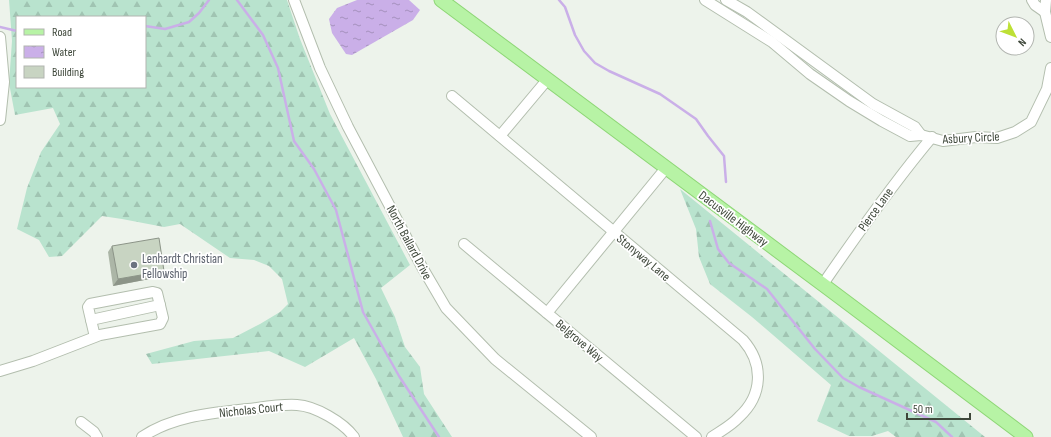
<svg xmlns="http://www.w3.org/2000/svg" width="1051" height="437" font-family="'Sofia Sans Condensed',sans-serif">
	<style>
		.forest { fill: url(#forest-firs); fill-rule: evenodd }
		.water { fill: url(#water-ripples) }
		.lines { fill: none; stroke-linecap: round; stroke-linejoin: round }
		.stream { stroke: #caafe8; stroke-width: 2.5 }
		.minor-casing { stroke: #b3beae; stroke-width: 12 }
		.major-casing { stroke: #8ed676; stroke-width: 15 }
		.minor { stroke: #fff; stroke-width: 10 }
		.major { stroke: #b7f3a5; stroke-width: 13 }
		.wall { fill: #acb6a7 }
		.shaded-wall { fill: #8c9488 }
		.building { fill: #c8d4c2; stroke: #8c9488 }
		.worship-dot { fill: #6b7280; stroke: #fff; stroke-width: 1.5 }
		.labels { text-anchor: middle; stroke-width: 3.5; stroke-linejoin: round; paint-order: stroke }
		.street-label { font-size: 13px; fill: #3e473a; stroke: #fff }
		.worship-label { font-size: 13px; fill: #5b616d; stroke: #fff; text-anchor: start }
	</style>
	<defs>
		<pattern id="forest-firs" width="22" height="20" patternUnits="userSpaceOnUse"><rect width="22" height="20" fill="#b9e3ce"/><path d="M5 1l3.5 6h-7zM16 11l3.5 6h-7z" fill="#a0c4b2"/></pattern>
		<pattern id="water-ripples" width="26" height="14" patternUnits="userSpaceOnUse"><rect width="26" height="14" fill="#caafe8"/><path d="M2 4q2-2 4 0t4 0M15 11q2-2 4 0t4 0" fill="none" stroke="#a590bd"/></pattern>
	</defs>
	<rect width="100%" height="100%" fill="#edf3eb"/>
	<g class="forest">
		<path d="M9,0H287L300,39L330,114L410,265L381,288L395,317L405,347L420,367L424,394L452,437H403L376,379L354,338L305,367L269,351L152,364L146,354L194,341L233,338L260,324L280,312L288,304L282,279L269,266L254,260L230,258L180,224L164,227L122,219L102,216L62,256L49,257L39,240L17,229L27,188L41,152L60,124L53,108L15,115L9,83L12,41ZM17,17H145V87H17Z"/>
		<path d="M680,189L985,437H896L888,431L872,436H849L817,421L831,385L752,317L710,284L699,257L696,229Z"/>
	</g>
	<path class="water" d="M357,0H409L420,10L413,20L352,55L346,54L332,33L329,19L337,8Z"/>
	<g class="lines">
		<g class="stream">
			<path d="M237,0L263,35L278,68L294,141L314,169L336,210L363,312L399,376L439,437"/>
			<path d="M559,0L565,7L575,35L584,51L595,63L609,71L660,94L696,119L708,136L724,156L726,182"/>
			<path d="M145,26L165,29L189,22L199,13L209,0"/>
			<path d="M0,27L17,31"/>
			<path d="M710,221L718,249L729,263L767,289L815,349L843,378L859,387L936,422L952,437"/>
		</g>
		<defs>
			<g id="minor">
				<path d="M294,0L320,68L348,127L422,267L446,308L495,359L591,437"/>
				<path d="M705,0L772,42L810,74L849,101L882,121L910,136L921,135L943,141L976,137L997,138L1015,132L1031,122L1047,89L1051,68"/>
				<path d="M726,0L747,12L873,104L915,127L921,135"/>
				<path d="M1032,0L1035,5L1045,12"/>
				<path d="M1046,0L1045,12L1051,37"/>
				<path d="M0,37L4,82L0,120"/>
				<path d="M452,96L743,340C764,364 763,395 739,417C732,425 721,431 712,437"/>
				<path d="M500,136L547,80"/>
				<path d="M464,244L696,437"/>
				<path d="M823,284C858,233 892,185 932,137"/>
				<path d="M547,313L666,168"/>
				<path d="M91,320L160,305"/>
				<path d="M0,371L33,361L95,337L100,335L160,324L163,318L157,293L153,292L90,304L88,307L95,337"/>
				<path d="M81,422L94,432L97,437"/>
				<path d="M142,437C173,416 212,413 248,409C264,407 281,404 297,405C315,406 343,422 354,437"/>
			</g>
			<path id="major" d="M441,0C635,146 832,290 1026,437"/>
		</defs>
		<use href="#minor" class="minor-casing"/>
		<use href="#major" class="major-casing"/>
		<use href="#minor" class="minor"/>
		<use href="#major" class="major"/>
	</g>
	<path class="wall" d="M112,246L160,277L113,286L108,252Z"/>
	<path class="shaded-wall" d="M164,271L160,277L113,286L118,279Z"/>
	<path class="building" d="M159,238L164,271L118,279L112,246Z"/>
	<circle class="worship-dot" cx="134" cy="265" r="4"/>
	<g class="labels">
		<g class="street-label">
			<text transform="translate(971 137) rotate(-3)" y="5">Asbury Circle</text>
			<text transform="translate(875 209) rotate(-54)" y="5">Pierce Lane</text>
			<text transform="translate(734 218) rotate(37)" y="5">Dacusville Highway</text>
			<text transform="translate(410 242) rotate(62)" y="5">North Ballard Drive</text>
			<text transform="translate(644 257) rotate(40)" y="5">Stonyway Lane</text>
			<text transform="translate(580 340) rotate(40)" y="5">Belgrove Way</text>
			<text transform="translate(251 409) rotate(-6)" y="5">Nicholas Court</text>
		</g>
		<g class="worship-label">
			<text x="142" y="263">Lenhardt Christian<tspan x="142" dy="15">Fellowship</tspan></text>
		</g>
	</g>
	<rect x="16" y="16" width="130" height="72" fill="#ffffff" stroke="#b2b5b0"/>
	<rect x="24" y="29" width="20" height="6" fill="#b7f3a5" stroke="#b2b5b0"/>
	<text x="52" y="36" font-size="12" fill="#3e473a">Road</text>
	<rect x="24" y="46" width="20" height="12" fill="url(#water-ripples)" stroke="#b2b5b0"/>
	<text x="52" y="56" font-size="12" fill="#3e473a">Water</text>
	<rect x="24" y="66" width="20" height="12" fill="#c8d4c2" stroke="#b2b5b0"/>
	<text x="52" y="76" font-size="12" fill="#3e473a">Building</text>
	<g transform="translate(1015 36) rotate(132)"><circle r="19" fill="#ffffff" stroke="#b2b5b0"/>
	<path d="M0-3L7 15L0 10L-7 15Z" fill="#bde035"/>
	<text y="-6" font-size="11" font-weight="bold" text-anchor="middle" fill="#3e473a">N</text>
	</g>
	<path d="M907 413v6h63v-6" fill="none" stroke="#3e473a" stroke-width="2"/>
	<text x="913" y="413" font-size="12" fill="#3e473a" stroke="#ffffff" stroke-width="3" paint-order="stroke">50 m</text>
</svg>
